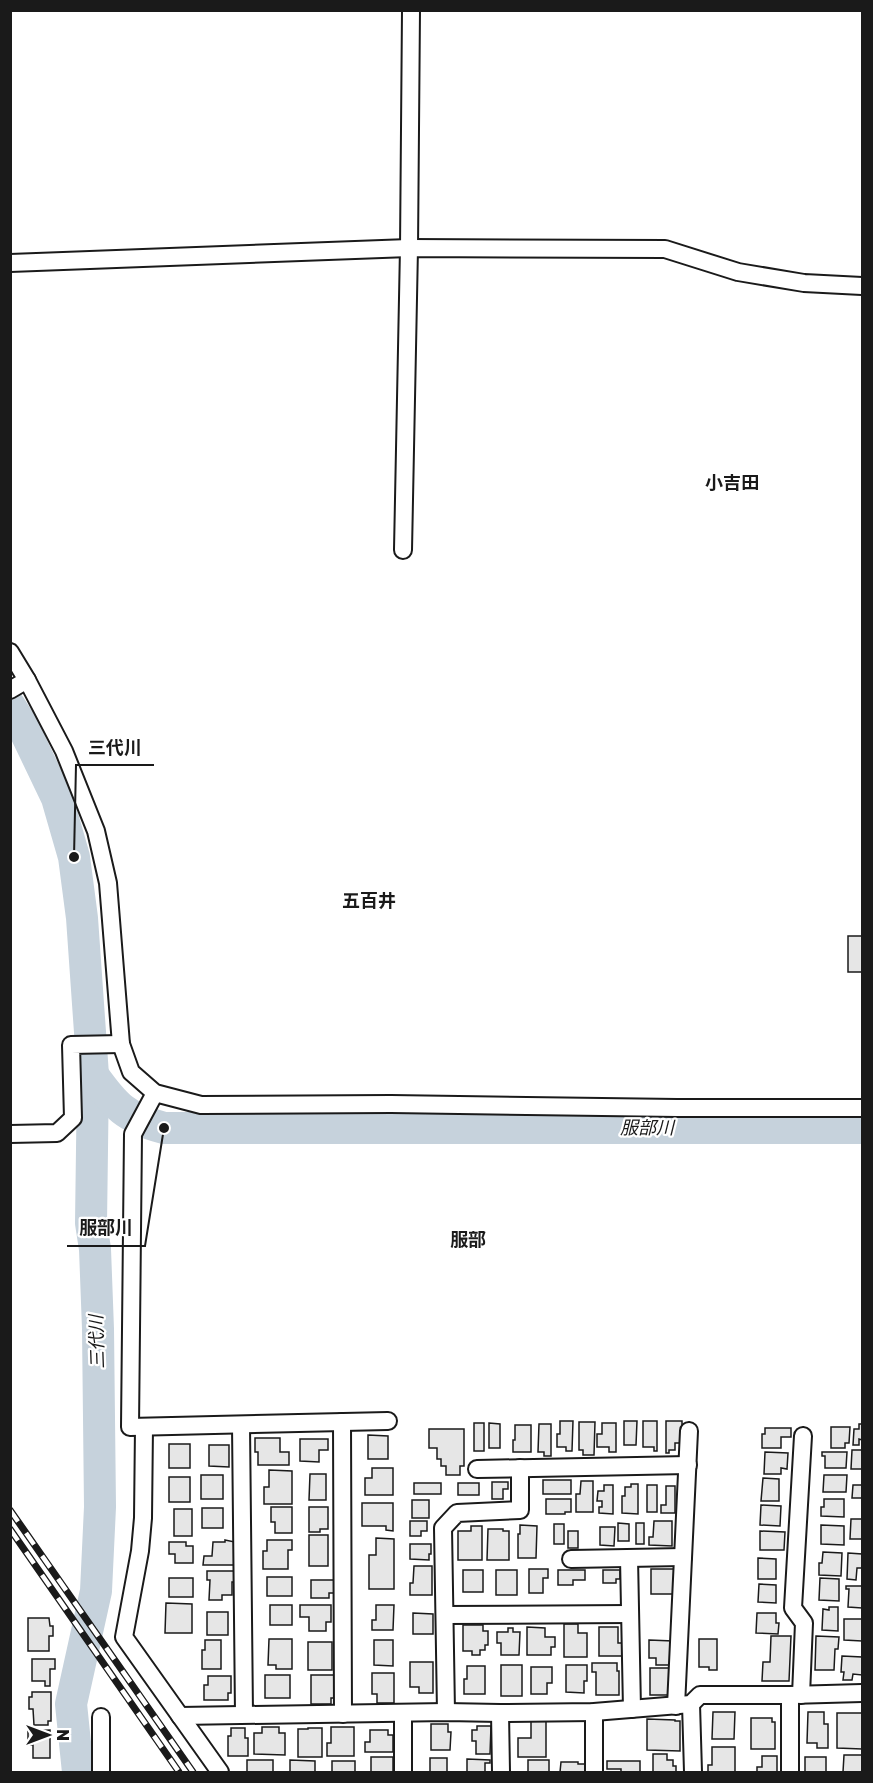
<svg xmlns="http://www.w3.org/2000/svg" width="873" height="1783" font-family="'Golos Text','Noto Sans JP',sans-serif">
	<style>
		.lines { fill: none; stroke-linecap: round; stroke-linejoin: round }
		.river { stroke: #c6d2dc; stroke-width: 32 }
		.building { fill: #e6e6e6; stroke: #1a1a1a; stroke-width: 1.5 }
		.minor-casing { stroke: #1a1a1a; stroke-width: 20 }
		.minor { stroke: #fff; stroke-width: 16 }
		.rail-casing { stroke: #1a1a1a; stroke-width: 7 }
		.rail { stroke: #fff; stroke-width: 4.5; stroke-dasharray: 14; stroke-linecap: butt }
		.labels { text-anchor: middle; stroke-width: 4.5; stroke-linejoin: round; paint-order: stroke }
		.neighbourhood-label { font-size: 18px; font-weight: bold; fill: #1a1a1a; stroke: #fff }
		.water-label { font-size: 18px; font-style: italic; fill: #1a1a1a; stroke: #fff }
		.leader { fill: none; stroke: #1a1a1a; stroke-width: 2 }
		.callout-dot { fill: #1a1a1a; stroke: #fff; stroke-width: 2 }
		.callout-label { font-size: 18px; text-anchor: middle; font-weight: bold; fill: #1a1a1a; stroke: #fff; stroke-width: 4.5; stroke-linejoin: round; paint-order: stroke }
	</style>
	<rect width="100%" height="100%" fill="#fff"/>
	<g class="lines">
		<g class="river">
			<path d="M10,706L22,725L57,798L74,857L82,918L93,1075L91,1223L95,1249L98,1329L100,1507L96,1591L71,1704L78,1772"/>
			<path d="M93,1075C115,1106 126,1118 164,1128H862"/>
		</g>
	</g>
	<g class="building">
		<rect x="848" y="936" width="14" height="36"/>
		<path d="M560,1421H573L572,1451H566V1447H557V1434H560Z"/>
		<path d="M624,1421H637L636,1445H624Z"/>
		<path d="M643,1421H657V1451H654V1447H643Z"/>
		<path d="M666,1421H682V1443H675V1450H669V1453H666Z"/>
		<path d="M579,1422H595L594,1455H583V1450H579Z"/>
		<rect x="474" y="1423" width="10" height="28"/>
		<path d="M489,1423L500,1424V1448H489Z"/>
		<path d="M602,1423H616V1452H609V1447H597V1434H602Z"/>
		<path d="M539,1424H551V1456H544V1452H538Z"/>
		<path d="M859,1424H862V1440L859,1439V1445H853L854,1429H859Z"/>
		<path d="M515,1425H531V1452H513V1440H515Z"/>
		<path d="M831,1427H850L849,1443H845V1448H831Z"/>
		<path d="M765,1428H791V1437H781V1448H762V1434H765Z"/>
		<path d="M429,1429H464V1466H460V1475H446V1466H441V1459H437V1448H429Z"/>
		<path d="M368,1435L388,1436V1459H368Z"/>
		<path d="M255,1438H280V1452H289V1465H258V1452H255Z"/>
		<path d="M300,1439H328V1450H319V1462L300,1461Z"/>
		<rect x="169" y="1444" width="21" height="24"/>
		<path d="M209,1445H229V1467L209,1466Z"/>
		<path d="M852,1450H862V1469H851Z"/>
		<path d="M765,1452L788,1453L787,1469L781,1468V1474H764Z"/>
		<path d="M822,1452H847L846,1468H825V1456H822Z"/>
		<path d="M372,1468H393V1495H365V1478H372Z"/>
		<path d="M269,1470L292,1471V1504H264V1487H269Z"/>
		<path d="M310,1474H326V1500H309Z"/>
		<rect x="201" y="1475" width="22" height="24"/>
		<path d="M824,1475H847L846,1492H823Z"/>
		<rect x="169" y="1477" width="21" height="25"/>
		<path d="M763,1478L779,1479V1501H761Z"/>
		<rect x="543" y="1480" width="28" height="14"/>
		<path d="M581,1481H593V1512H576V1494H580Z"/>
		<path d="M492,1482H508V1489H503V1499H492Z"/>
		<rect x="414" y="1483" width="27" height="11"/>
		<rect x="458" y="1483" width="21" height="12"/>
		<path d="M631,1484H638V1514L622,1513V1496H625V1487H631Z"/>
		<path d="M604,1485H613V1514L599,1513V1507H602V1501H597L598,1491H604Z"/>
		<rect x="647" y="1485" width="10" height="27"/>
		<path d="M853,1485H862V1502V1498H852Z"/>
		<path d="M666,1486H675V1513H661V1505H666Z"/>
		<path d="M546,1499H571V1512H565V1514H546Z"/>
		<path d="M824,1499H844V1517L821,1516V1507H824Z"/>
		<rect x="412" y="1500" width="17" height="18"/>
		<path d="M362,1503H393V1531L386,1530V1526H362Z"/>
		<path d="M761,1505L781,1506L780,1526L760,1525Z"/>
		<path d="M271,1507H292V1533H275V1522H271Z"/>
		<path d="M309,1507H328V1529H320V1532H309Z"/>
		<rect x="202" y="1508" width="21" height="20"/>
		<rect x="174" y="1509" width="18" height="27"/>
		<path d="M851,1519H862V1539H850Z"/>
		<path d="M410,1521H427V1531H421V1536H410Z"/>
		<path d="M654,1521H672V1546L649,1545V1537H653Z"/>
		<path d="M618,1523L629,1524V1541H618Z"/>
		<rect x="636" y="1523" width="8" height="21"/>
		<rect x="554" y="1524" width="10" height="20"/>
		<path d="M520,1525L537,1526L536,1558H518V1534H520Z"/>
		<path d="M821,1525L844,1526V1545L821,1544Z"/>
		<path d="M471,1526H482V1560H458V1531H471Z"/>
		<path d="M600,1527H615L614,1546L600,1545Z"/>
		<path d="M488,1529H503V1531H509V1560H487Z"/>
		<rect x="568" y="1531" width="10" height="17"/>
		<path d="M760,1531L785,1532L784,1550H760Z"/>
		<rect x="309" y="1535" width="19" height="31"/>
		<path d="M376,1538L394,1539V1589H369V1555H376Z"/>
		<path d="M225,1540L235,1542V1565H203L204,1556H212L213,1542H225Z"/>
		<path d="M267,1540H292V1550H288V1569H263V1551H267Z"/>
		<path d="M169,1542H186V1546H193V1563H175V1554H169Z"/>
		<path d="M410,1544H431V1554H429V1560L410,1559Z"/>
		<path d="M823,1552L842,1553L841,1576L819,1575V1563H822Z"/>
		<path d="M848,1553L862,1554V1568H857L856,1580L847,1579Z"/>
		<path d="M758,1558L776,1559V1579H758Z"/>
		<path d="M414,1566H432V1595H410V1583H413Z"/>
		<path d="M529,1569H548V1578H543V1593H529Z"/>
		<rect x="651" y="1569" width="27" height="25"/>
		<rect x="463" y="1570" width="20" height="22"/>
		<rect x="496" y="1570" width="21" height="25"/>
		<path d="M558,1570H585V1580H573V1585H558Z"/>
		<path d="M603,1570H620V1579H616V1583H603Z"/>
		<path d="M207,1571H236V1582H232V1595H222V1600H209L210,1580H207Z"/>
		<rect x="267" y="1577" width="25" height="19"/>
		<rect x="169" y="1578" width="24" height="19"/>
		<path d="M820,1578L839,1579V1601L819,1600Z"/>
		<path d="M311,1580H334V1593H329V1598H311Z"/>
		<path d="M759,1584L776,1585V1603L758,1602Z"/>
		<path d="M846,1586H862V1608L848,1607L849,1589H846Z"/>
		<path d="M166,1603L192,1604V1633H165Z"/>
		<rect x="270" y="1605" width="22" height="20"/>
		<path d="M300,1605H331V1622H326V1631H309V1617H300Z"/>
		<path d="M376,1605H394L393,1630H372V1620H376Z"/>
		<path d="M829,1607H838V1631L822,1630L823,1609L829,1610Z"/>
		<rect x="207" y="1612" width="21" height="23"/>
		<path d="M413,1613L433,1614V1634H413Z"/>
		<path d="M757,1613H776V1623H779L778,1634L756,1633Z"/>
		<path d="M28,1618H49L50,1626H53V1636H49V1651H28Z"/>
		<path d="M844,1619H862V1641L844,1640Z"/>
		<path d="M564,1624H578V1633H587V1657H564Z"/>
		<path d="M463,1625H483V1631H488V1645H485V1650H480V1655H472V1651H463Z"/>
		<path d="M527,1627L545,1628V1637H555V1647H551V1655H527Z"/>
		<path d="M599,1627H618V1643H622V1656H599Z"/>
		<path d="M508,1628H513V1632H520L519,1655H501V1643H497V1632H508Z"/>
		<path d="M771,1636H791L789,1681H762L763,1662H770Z"/>
		<path d="M816,1636L839,1637L838,1649H835L834,1670H815Z"/>
		<path d="M269,1639H292V1669H276V1665H268Z"/>
		<path d="M699,1639H717V1670H709V1667H699Z"/>
		<path d="M205,1640H221V1669H202V1650H205Z"/>
		<path d="M374,1640H393V1666L374,1665Z"/>
		<path d="M649,1640L673,1641V1665H656V1658H649Z"/>
		<rect x="308" y="1642" width="24" height="28"/>
		<path d="M842,1656L862,1657V1675L853,1674L852,1680H843L844,1672H841Z"/>
		<path d="M32,1659H55V1669H50V1686H45V1681H32Z"/>
		<path d="M410,1662H433V1693H419V1687H410Z"/>
		<path d="M592,1663H617V1671H619V1695H596V1672H592Z"/>
		<rect x="501" y="1665" width="21" height="31"/>
		<path d="M566,1665H587V1681H584V1693L566,1692Z"/>
		<path d="M467,1666H485V1694H464V1679H467Z"/>
		<path d="M531,1667H552V1683H547V1694H531Z"/>
		<rect x="650" y="1668" width="21" height="27"/>
		<path d="M372,1673H394V1703H377V1694H372Z"/>
		<rect x="265" y="1675" width="25" height="23"/>
		<path d="M311,1675H335V1698H331V1704H311Z"/>
		<path d="M208,1676H231V1693H228V1700H204V1685H208Z"/>
		<path d="M32,1692H51V1721H48V1725H34L33,1709H29V1697H32Z"/>
		<path d="M713,1712H735L734,1739H712Z"/>
		<path d="M808,1712H824V1724H828V1748H817V1743H807Z"/>
		<path d="M837,1713H862V1749L837,1748Z"/>
		<path d="M751,1718H772V1722H775V1749H751Z"/>
		<path d="M647,1719L675,1720V1721H680V1751L647,1750Z"/>
		<path d="M531,1720H546V1757H518V1738H531Z"/>
		<path d="M431,1724H448V1732H451L450,1750H431Z"/>
		<path d="M477,1726H491L490,1754H476V1741H472V1730H477Z"/>
		<path d="M262,1727H279V1733H285V1755L254,1754V1733H262Z"/>
		<path d="M331,1727H354V1756H327V1743H331Z"/>
		<path d="M231,1728H245V1738H248V1756H228V1736H231Z"/>
		<path d="M308,1728H322V1757H298V1729H308Z"/>
		<path d="M50,1730V1758H33V1745H28V1731Z"/>
		<path d="M370,1730H388V1735H393V1752H365V1742H370Z"/>
		<path d="M712,1747H735V1772H708V1765H712Z"/>
		<path d="M653,1754H667V1760H673V1766H676V1772H653Z"/>
		<path d="M844,1755H862V1772H843Z"/>
		<path d="M762,1756H777V1772H757V1767H762Z"/>
		<rect x="371" y="1757" width="22" height="15"/>
		<rect x="805" y="1757" width="21" height="15"/>
		<rect x="430" y="1758" width="17" height="14"/>
		<path d="M467,1759L490,1760V1763H485V1772H467Z"/>
		<rect x="247" y="1760" width="26" height="12"/>
		<path d="M290,1760L315,1761V1772H290Z"/>
		<rect x="528" y="1760" width="21" height="12"/>
		<rect x="332" y="1761" width="23" height="11"/>
		<path d="M607,1761H640V1772H621V1769H607Z"/>
		<path d="M561,1762H578V1764H586L588,1772H560Z"/>
	</g>
	<g class="lines">
		<defs>
			<g id="minor">
				<path d="M10,263L409,248L665,249L738,272L804,283L862,286"/>
				<path d="M403,550L409,248L411,10"/>
				<path d="M10,652L27,680L64,751L96,831L108,883L121,1044L131,1072L155,1093L201,1105L391,1104L677,1108H862"/>
				<path d="M10,690L27,680"/>
				<path d="M155,1093L133,1134L130,1427L388,1421"/>
				<path d="M10,1134L57,1133L73,1118L71,1045L121,1044"/>
				<path d="M342,1422L343,1714"/>
				<path d="M241,1425L244,1714"/>
				<path d="M144,1427L143,1518L140,1551L124,1637L220,1772"/>
				<path d="M477,1469L688,1465"/>
				<path d="M629,1558L632,1709"/>
				<path d="M571,1559L683,1557"/>
				<path d="M445,1615L630,1614"/>
				<path d="M790,1695V1772"/>
				<path d="M801,1695L804,1623L793,1608L803,1436"/>
				<path d="M691,1704L693,1772"/>
				<path d="M676,1706L689,1431"/>
				<path d="M446,1712L443,1528L457,1513L520,1510V1468"/>
				<path d="M594,1712V1772"/>
				<path d="M500,1713L501,1772"/>
				<path d="M403,1714V1772"/>
				<path d="M180,1716L446,1712L500,1713L594,1712L691,1704L700,1695H790L862,1693"/>
				<path d="M101,1717V1772"/>
			</g>
		</defs>
		<use href="#minor" class="minor-casing"/>
		<use href="#minor" class="minor"/>
		<defs>
			<g id="rail">
				<path d="M10,1510L193,1772"/>
				<path d="M10,1529L179,1772"/>
			</g>
		</defs>
		<use href="#rail" class="rail-casing"/>
		<use href="#rail" class="rail"/>
	</g>
	<g class="labels">
		<g class="neighbourhood-label">
			<text x="732" y="489">小吉田</text>
			<text x="369" y="907">五百井</text>
			<text x="468" y="1246">服部</text>
		</g>
		<g class="water-label">
			<text x="647" y="1134">服部川</text>
			<text transform="translate(97 1342) rotate(-92)" y="6">三代川</text>
		</g>
	</g>
	<path class="leader" d="M74 857L76 765H154M164 1128L145 1246H67"/>
	<g class="callout-dot">
		<circle cx="74" cy="857" r="6"/>
		<circle cx="164" cy="1128" r="6"/>
	</g>
	<g class="callout-label">
		<text x="115" y="754">三代川</text>
		<text x="106" y="1234">服部川</text>
	</g>
	<rect width="873" height="1783" fill="none" stroke="#1a1a1a" stroke-width="24"/>
	<g transform="translate(48 1735) rotate(90)" stroke="#ffffff" stroke-width="4.5" paint-order="stroke">
	<path d="M0-4.5L10 22L0 15L-10 22Z" fill="#1a1a1a"/>
	<text y="-9" font-size="16" font-weight="bold" text-anchor="middle" fill="#1a1a1a">N</text>
	</g>
</svg>
